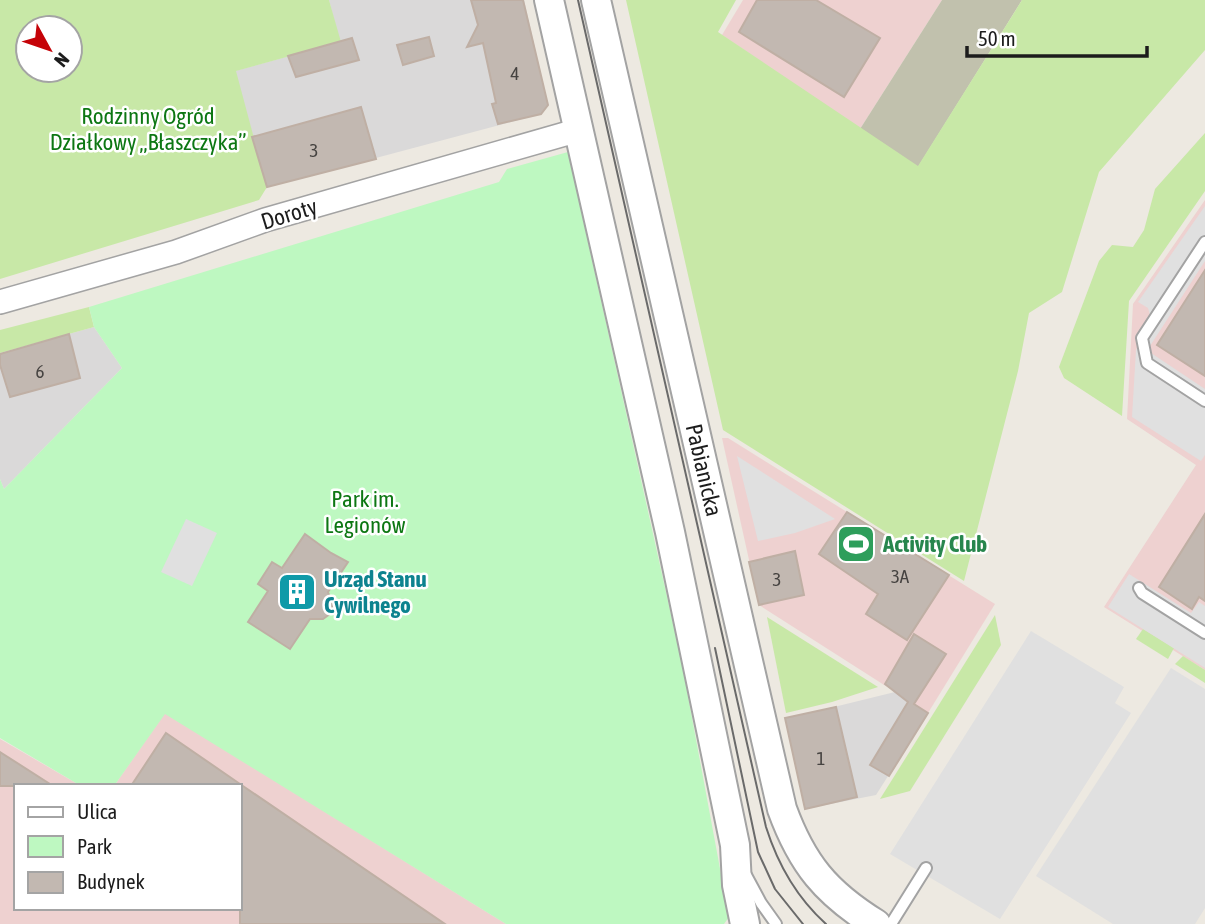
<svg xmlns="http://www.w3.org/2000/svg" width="1205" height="924" font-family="'Asap Condensed',sans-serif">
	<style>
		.residential { fill: #dad9d9 }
		.commercial { fill: #eed1d0 }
		.construction { fill: #c1c1ad }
		.grass { fill: #c8e8a7; fill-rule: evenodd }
		.park { fill: #bef8c1 }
		.parking { fill: #e0e0e0 }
		.building { fill: #c2b8b1; stroke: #bfafa4; stroke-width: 2 }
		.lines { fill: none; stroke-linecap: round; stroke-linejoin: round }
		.service-casing { stroke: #a3a3a3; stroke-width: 14 }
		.minor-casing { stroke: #a3a3a3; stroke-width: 26 }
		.tertiary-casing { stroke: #a3a3a3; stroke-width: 32 }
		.service { stroke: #fff; stroke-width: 10 }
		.minor { stroke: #fff; stroke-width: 23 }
		.tertiary { stroke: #fff; stroke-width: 28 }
		.tram { stroke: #6a6a6a; stroke-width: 2 }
		.labels { text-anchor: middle; stroke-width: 5; stroke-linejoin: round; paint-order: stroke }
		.number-label { font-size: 19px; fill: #464341 }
		.park-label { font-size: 23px; fill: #0d7713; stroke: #fff }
		.street-label { font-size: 23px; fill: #1c1c1c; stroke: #fff }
		.leisure-label { font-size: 23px; font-weight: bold; fill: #27864d; stroke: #fff; text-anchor: start }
		.culture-label { font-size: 23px; font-weight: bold; fill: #0d838f; stroke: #fff; text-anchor: start }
	</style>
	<rect width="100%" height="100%" fill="#ede9e1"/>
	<g class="residential">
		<path d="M329,0H524L548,105L541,114L267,187L235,71L340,42Z"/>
		<path d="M94,327L122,368L4,489L0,479V353Z"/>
		<path d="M895,692L928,713L876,795L805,809L785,719Z"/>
	</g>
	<g class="commercial">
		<path d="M743,0H942L860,129L722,35Z"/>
		<path d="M1205,200V670L1104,607L1196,465L1127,419L1133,304Z"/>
		<path d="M722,438H728L995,604L928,713L759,605Z"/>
		<path d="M165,713L506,924H0V739L81,786H16V908H240V786H114Z"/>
	</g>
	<path class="construction" d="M942,0H1022L918,167L860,129Z"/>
	<g class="grass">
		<path d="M0,0H329L341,42L236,71L267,187L259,200L0,279ZM28,28H70V70H28Z"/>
		<path d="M626,0H736L718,32L918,166L1022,0H1205V50L1099,172L1062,292L1029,313L1018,371L964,581L723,430Z"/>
		<path d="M1205,133V191L1129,301L1122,416L1064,378L1059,367L1099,261L1112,245L1133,247L1144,230L1155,189Z"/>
		<path d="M89,307L94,327L0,353V330Z"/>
		<path d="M995,615L1001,645L910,791L880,799Z"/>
		<path d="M767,617L878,687L832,702L786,713Z"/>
		<path d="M1143,629L1174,648L1168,659L1136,639Z"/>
		<path d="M1183,656L1205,670V683L1175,664Z"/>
	</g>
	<path class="park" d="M568,152L682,664L729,917L724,924H506L165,714L114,786H81L0,738V479L4,489L122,368L94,327L89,307L499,182L507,169Z"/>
	<g class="parking">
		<path d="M1205,206V261L1150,346L1151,353L1205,389V455L1201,461L1132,417L1136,350L1150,315L1148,308L1138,302Z"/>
		<path d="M737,456L835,519L795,533L758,541Z"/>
		<path d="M186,519L217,533L192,586L161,572Z"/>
		<path d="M1129,574L1191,613L1199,602L1205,606V668L1108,607Z"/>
		<path d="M1031,631L1124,687L1115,703L1131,713L1000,919L890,854Z"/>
		<path d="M1171,668L1205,689V908L1195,924H1113L1036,876Z"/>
	</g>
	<g class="building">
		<path d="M471,0H523L548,105L541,114L498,124L492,104L496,103L483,43L467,47L478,25Z"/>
		<path d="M757,0H816L880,38L844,97L739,32Z"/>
		<path d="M429,37L434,56L403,65L397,45Z"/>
		<path d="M352,38L359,60L296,77L288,56Z"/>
		<path d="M361,107L376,159L267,187L252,137Z"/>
		<path d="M1205,270V376L1157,345Z"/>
		<path d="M69,334L80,378L10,397L0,365V354Z"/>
		<path d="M847,512L949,575L907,640L866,614L878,594L819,554Z"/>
		<path d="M1205,514V601L1199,597L1192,609L1159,587Z"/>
		<path d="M305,534L331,553L348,562L328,592L333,605L330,614L323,619H310L290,649L248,622L268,591L258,584L272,562L282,568Z"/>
		<path d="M795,551L804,595L759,605L749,562Z"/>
		<path d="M914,634L946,654L914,704L928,713L889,776L870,765L908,702L885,684Z"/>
		<path d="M836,707L857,797L805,809L785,718Z"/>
		<path d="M166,733L240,784L445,924H240V786H131Z"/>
		<path d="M0,752L53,786H0Z"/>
	</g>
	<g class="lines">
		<defs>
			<g id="service">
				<path d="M1205,242L1142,338L1147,363L1205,401"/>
				<path d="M1139,588L1142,593L1205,633"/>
				<path d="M746,875L761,903L776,924"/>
				<path d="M891,924L926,868"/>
			</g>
			<path id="minor" d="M0,302L176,252L265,220L579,130"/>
			<g id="tertiary">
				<path d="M549,0L670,532L735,845L737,885L745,924"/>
				<path d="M596,0L782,809C802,864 826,893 876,924"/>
			</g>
		</defs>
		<use href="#service" class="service-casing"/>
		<use href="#minor" class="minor-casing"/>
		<use href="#tertiary" class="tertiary-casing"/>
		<use href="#service" class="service"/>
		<use href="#minor" class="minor"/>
		<use href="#tertiary" class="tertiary"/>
		<g class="tram">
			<path d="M578,0L766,827C778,865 796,897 826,924"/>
			<path d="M715,648L758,852L775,889L803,924"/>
		</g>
	</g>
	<defs>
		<symbol id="stadium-square" viewBox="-11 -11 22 22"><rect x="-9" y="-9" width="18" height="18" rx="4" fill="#2e9e5b" stroke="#fff"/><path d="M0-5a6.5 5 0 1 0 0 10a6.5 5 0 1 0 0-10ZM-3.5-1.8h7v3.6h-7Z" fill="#fff"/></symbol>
		<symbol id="building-square" viewBox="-11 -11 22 22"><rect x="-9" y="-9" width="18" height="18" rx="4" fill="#0f9aa8" stroke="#fff"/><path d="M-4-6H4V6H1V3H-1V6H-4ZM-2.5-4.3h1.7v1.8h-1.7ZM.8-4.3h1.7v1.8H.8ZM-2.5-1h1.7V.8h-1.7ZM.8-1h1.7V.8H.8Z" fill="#fff"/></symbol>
	</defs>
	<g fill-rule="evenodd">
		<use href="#stadium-square" x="834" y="522" width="44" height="44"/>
		<use href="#building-square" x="275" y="570" width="44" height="44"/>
	</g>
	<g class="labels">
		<g class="number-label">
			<text x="515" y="80">4</text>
			<text x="314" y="157">3</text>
			<text x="40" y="378">6</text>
			<text x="900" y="583">3A</text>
			<text x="777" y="586">3</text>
			<text x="821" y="765">1</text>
		</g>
		<g class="park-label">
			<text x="148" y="124">Rodzinny Ogród<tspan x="148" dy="26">Działkowy „Błaszczyka”</tspan></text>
			<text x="365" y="507">Park im.<tspan x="365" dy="26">Legionów</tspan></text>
		</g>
		<g class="street-label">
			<text transform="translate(289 214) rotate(-17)" y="8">Doroty</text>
			<text transform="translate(704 470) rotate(77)" y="8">Pabianicka</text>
		</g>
		<g class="leisure-label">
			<text x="883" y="552">Activity Club</text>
		</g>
		<g class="culture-label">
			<text x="324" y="587">Urząd Stanu<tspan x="324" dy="26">Cywilnego</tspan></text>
		</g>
	</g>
	<rect x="14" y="784" width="228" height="126" fill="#ffffff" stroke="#a4a4a4" stroke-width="2"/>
	<rect x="28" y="807" width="35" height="10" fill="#ffffff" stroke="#a4a4a4" stroke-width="2"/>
	<text x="77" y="819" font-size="21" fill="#1c1c1c">Ulica</text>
	<rect x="28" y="836" width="35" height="21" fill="#bef8c1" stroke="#a4a4a4" stroke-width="2"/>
	<text x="77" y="854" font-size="21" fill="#1c1c1c">Park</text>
	<rect x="28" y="872" width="35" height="21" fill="#c2b8b1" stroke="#a4a4a4" stroke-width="2"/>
	<text x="77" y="889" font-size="21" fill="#1c1c1c">Budynek</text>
	<g transform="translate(49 49) rotate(130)"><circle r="33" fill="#ffffff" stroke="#a4a4a4" stroke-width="2"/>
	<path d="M0-5L12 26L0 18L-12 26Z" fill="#c50308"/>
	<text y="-10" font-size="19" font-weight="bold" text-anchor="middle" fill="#1c1c1c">N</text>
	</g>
	<path d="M967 46v10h180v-10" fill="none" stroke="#1c1c1c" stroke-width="3.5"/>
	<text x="978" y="46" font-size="21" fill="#1c1c1c" stroke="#ffffff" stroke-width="5" paint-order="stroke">50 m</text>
</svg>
